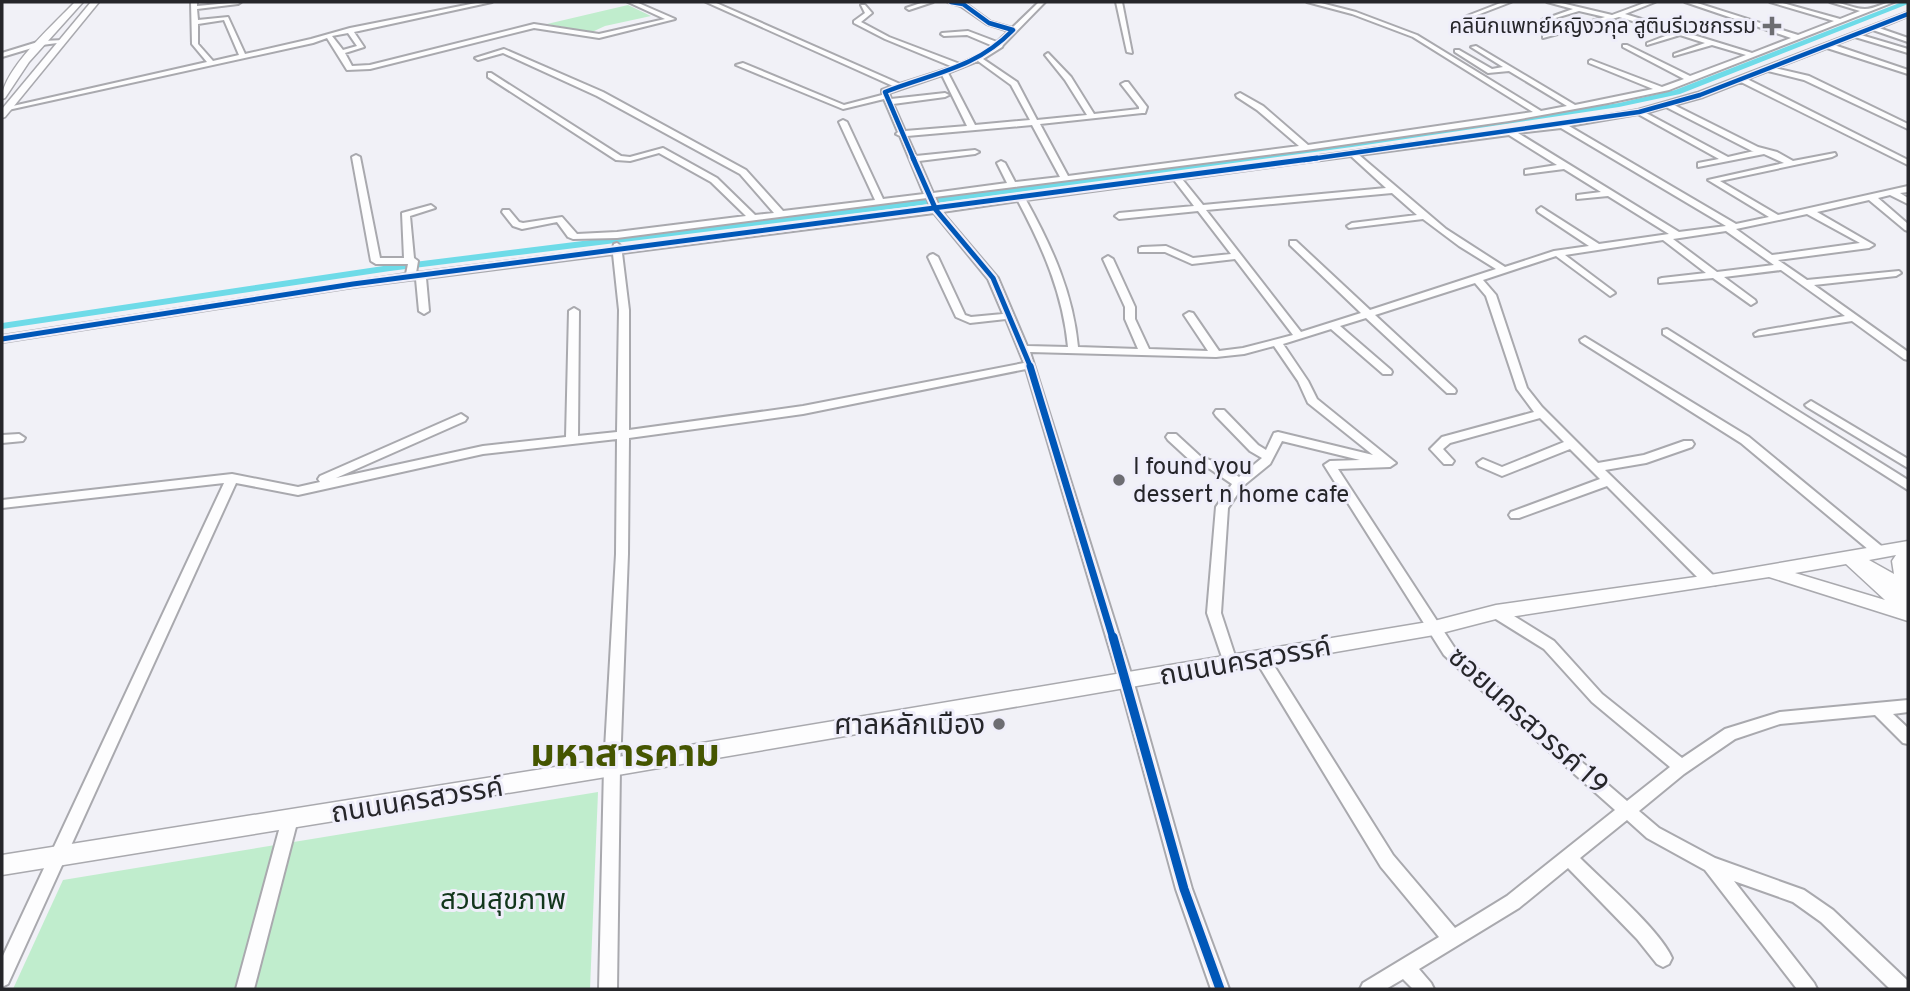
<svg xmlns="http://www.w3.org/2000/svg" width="1910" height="991" font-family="Overpass,'Noto Sans Thai',sans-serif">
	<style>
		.green { fill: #c0edcd }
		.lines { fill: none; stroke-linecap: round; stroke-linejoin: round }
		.canal { fill: #6edbe8; fill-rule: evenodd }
		.minor-casing { stroke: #a9a9ae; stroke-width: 4 }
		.major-casing { stroke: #a9a9ae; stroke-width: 3 }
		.minor { fill: #fdfdfe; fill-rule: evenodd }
		.major { fill: #fdfdfe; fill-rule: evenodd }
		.cycleway-far3-casing { stroke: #efeefa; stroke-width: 7 }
		.cycleway-far2-casing { stroke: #efeefa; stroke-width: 9 }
		.cycleway-far1-casing { stroke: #efeefa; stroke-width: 11 }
		.cycleway-casing { stroke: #efeefa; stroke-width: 13 }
		.cycleway-far3 { stroke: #0057b8; stroke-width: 4.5 }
		.cycleway-far2 { stroke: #0057b8; stroke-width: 5 }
		.cycleway-far1 { stroke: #0057b8; stroke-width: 7 }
		.cycleway { stroke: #0057b8; stroke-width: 9 }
		.poi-dot { fill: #6d6d72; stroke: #efeefa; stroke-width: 2.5 }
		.labels { text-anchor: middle; stroke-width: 6; stroke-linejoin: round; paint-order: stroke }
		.far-poi-label { font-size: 21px; fill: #26262a; stroke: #efeefa; text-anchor: end }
		.poi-label { font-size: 24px; fill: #26262a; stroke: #efeefa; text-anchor: start }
		.near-street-label { font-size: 28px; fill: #26262a; stroke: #efeefa }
		.near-poi-label { font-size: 28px; fill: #26262a; stroke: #efeefa; text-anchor: end }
		.near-park-label { font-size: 28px; fill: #12361c; stroke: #efeefa }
		.near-district-label { font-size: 38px; font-weight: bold; fill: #455501; stroke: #efeefa }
	</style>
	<rect width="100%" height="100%" fill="#f1f1f7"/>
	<g class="green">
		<path d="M628,5L651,16L605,26L592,32L547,24Z"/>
		<path d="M598,792L590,989H13L63,880Z"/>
	</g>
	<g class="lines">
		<path class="canal" d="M1902,2H1908V4L1680,94L1619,107L1352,147L906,207L390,271L2,329V323L390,265L906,201L1352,143L1619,103L1675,90Z"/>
		<defs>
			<g id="minor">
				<path d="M191,2H197V6L241,2L238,4L197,9L198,20L228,17L245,54L311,39L350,28L481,2H492L354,32L364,47L345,53L352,66L370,65L534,24L599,34L665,19L628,2H636L675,19L599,38L534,28L370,69L347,70L327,38L313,43L8,110L4,108L207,62L192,44ZM224,20L239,55L213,61L198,44V24ZM348,33L357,46L343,50L332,36Z"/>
				<path d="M706,2H714L900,84L953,67L885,39L854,23V21L865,13L861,5H865L872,13L861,22L889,37L960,64L982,54L993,46L967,35L944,36L941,34L942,33L968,31L997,42L1009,31L987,24L961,6L948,2L965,3L991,22L1012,28L1039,2H1045L1003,45L1002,47L983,59L1017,82L1037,120L1087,115L1065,80L1045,55L1048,53L1071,77L1094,114L1139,109V107L1121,84L1125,82H1128L1147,107L1145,113H1142L1040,124L1068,176L1299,146L1257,110L1237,97L1236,95L1240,93L1263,106L1308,145L1533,112L1413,37L1352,14L1307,2H1317L1356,12L1417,35L1541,111L1567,106L1509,71L1488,73L1455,52V50H1459L1492,69L1503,67L1471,47L1476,46L1575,105L1653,89L1589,63V61L1591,60L1662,87L1684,79L1623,47V45H1627L1690,76L1746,55L1712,45L1674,56V54L1705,43L1680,35L1647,45V43L1673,33L1619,17L1543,38V36L1605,17L1579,11L1542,22V20L1573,9L1547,2H1557L1612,15L1647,2H1655L1625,14L1752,53L1791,38L1685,2H1694L1798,35L1834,21L1770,2H1779L1840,19L1860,11L1830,2C1842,2 1854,9 1865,9C1875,9 1884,2 1894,2L1669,90L1608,103L1509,121L1306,150L935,197L939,207L1563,123L1638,110L1697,93L1908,12V16L1879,28L1908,38V42L1873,30L1861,35L1908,49V53L1855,37L1834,45L1908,70V74L1827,48L1775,68L1809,76L1908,124V129L1804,80L1768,71L1747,79L1908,160V165L1741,82L1703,97L1674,105L1758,147L1777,152L1793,161L1835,153L1836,155L1832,157L1720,181L1778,215L1908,186V192L1900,193L1908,198V204L1890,195L1878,198L1908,224V231L1905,230L1869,200L1817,212L1874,245L1869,248L1778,260L1807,280L1899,271L1901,273L1896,276L1814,285L1908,352V360L1904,359L1852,321L1755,336L1754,334L1759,331L1845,316L1781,270L1724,277L1755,300L1756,302L1751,305L1713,278L1659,283V279L1662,278L1706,273L1663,240L1565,255L1613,291L1615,293L1610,296L1556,256L1483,280L1496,295L1527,388L1542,407L1598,463L1644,455L1684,441H1692L1694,444L1692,447L1646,463L1605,470L1715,577L1717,581L1715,585H1705L1607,486L1519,518H1511L1509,515L1511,512L1600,479L1570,449L1502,476L1479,466L1477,463L1483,459L1502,467L1564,442L1540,418L1450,443L1443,449L1454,461L1452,464H1444L1430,449L1442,437L1534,412L1517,389L1486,296L1475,283L1375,315L1455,389L1456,391L1455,393H1447L1366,318L1340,326L1391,370L1392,372L1391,374H1383L1331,329L1283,344L1308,381L1317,399L1396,463L1390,467L1338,469L1454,647L1526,714L1627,801L1670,767L1592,702L1544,649L1491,616L1489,612L1491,608L1496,607L1501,608L1554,641L1602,694L1682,758L1725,729L1780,712L1908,700V712L1893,714L1908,728V744L1903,743L1875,715L1780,724L1735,739L1684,774L1639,811L1659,828L1715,858L1804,890L1833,910L1908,981V989H1890L1821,922L1793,902L1734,881L1814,983L1817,989H1797L1705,870L1647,838L1627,820L1580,858C1604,882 1660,930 1672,958L1669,964L1663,967L1657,964L1637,939L1568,868L1519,908L1419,969L1431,983L1434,989H1413L1403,979L1386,989H1360L1363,983L1439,937L1381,867L1256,661L1254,657L1256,653L1261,651L1266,653L1393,855L1455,928L1507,896L1615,810L1516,722L1444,655L1324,465L1330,461L1360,460L1282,441L1270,464L1243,486L1228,508L1221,613L1237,662L1235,666L1230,668L1225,666L1207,613L1216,507L1232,484L1210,469L1193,463L1168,440L1166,437L1168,434H1176L1201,457L1218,463L1239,477L1262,458L1250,451L1216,416L1214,413L1216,410H1224L1258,445L1266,450L1274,433L1278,432L1373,455L1308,403L1298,381L1274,346L1244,354L1216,357L1030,352L1133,680L1192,889L1229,989H1211L1176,889L1119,680L1026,369L803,414L629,438L628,554L620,767L617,989H599L604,767L616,554L617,439L483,454L298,495L236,483L8,984L2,987V958L224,483L2,508V500L232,474L298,487L320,482L318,479L320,476L461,414L467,418L465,421L336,478L483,446L566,437L569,311L574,308L579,311L578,436L617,432L619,310L613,254L426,278L429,311L424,314L419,311L416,279L353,287L2,342V336L406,274L408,264H376L371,261L352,157L356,155L360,157L380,258H404L402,213L431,205L435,208L410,216L414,258L418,261L416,273L613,248L614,244L617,243L622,247L931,208L927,198L617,238L573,239L568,237L557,222L522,229L513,226L502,212L503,210H509L519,222L523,223L562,217L577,234L617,232L746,216L711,182L659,153L630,161L616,160L488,77V73H491L621,156L630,157L663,148L717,178L755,215L774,213L740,174L597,96L503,53L478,60L475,58L504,49L603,92L746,170L783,211L875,200L839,122L843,120L847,122L883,199L924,194L900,136L896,134L898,132L884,99L843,109L736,65L743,63L844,105L882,95V90L893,86ZM978,61L1011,85L1030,120L975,125L948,73ZM942,75L967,126L905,131L893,104L945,97L949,95L945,93L891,99L889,93ZM1666,107L1752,151H1754L1728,157L1646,113ZM1638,114L1719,159L1698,163V167L1764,154L1784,163L1708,180L1769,217L1736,224L1569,126ZM1032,125L1060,177L1015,182L1005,163L1001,161L997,163L1007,183L933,193L919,161L975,154L979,152L975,150L916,156L907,136ZM1561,128L1726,226L1679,232L1518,133ZM1509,135L1557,165L1525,170V174L1564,169L1601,192L1577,195V199L1608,196L1669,234L1599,244L1541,207L1537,210L1538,212L1589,246L1554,251L1505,267L1446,229L1359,155ZM1351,156L1386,188L1203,205L1182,179ZM1174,180L1194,206L1119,213L1115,216L1119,219L1198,211L1231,254L1193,258L1166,246L1142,247L1139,248V252H1165L1192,264L1235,259L1293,335L1243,348L1219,351L1193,313L1189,312L1184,315L1208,351L1149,349L1135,319V307L1113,259L1108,256L1103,259L1125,307V319L1138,349L1078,347C1073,293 1052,247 1026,200ZM1392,193L1417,215L1352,223L1347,226L1349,228L1423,219L1459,246L1496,269L1370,310L1296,241H1290V245L1361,313L1301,332L1206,210ZM1018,201C1043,248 1063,294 1068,347L1027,346L998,278L942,212ZM934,213L988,279L1003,314L971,317L965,315L938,257L933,254L930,255L928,257L956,317L970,323L1006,319L1024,363L803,406L629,430V310L622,253ZM1807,214L1860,243L1772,255L1736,229ZM1726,231L1774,265L1717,272L1673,239Z"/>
				<path d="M924,2H933L909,10L906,8Z"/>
				<path d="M1116,2H1122L1132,53L1127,52Z"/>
				<path d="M1503,2H1511L1472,17L1467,16Z"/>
				<path d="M65,40V42L42,45L2,57V53L41,41Z"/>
				<path d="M1667,329L1908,480V490L1663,334V330Z"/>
				<path d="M1585,337L1749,437L1885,549L1886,552L1885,555H1875L1741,443L1581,342L1580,340Z"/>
				<path d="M1811,401L1908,459V468L1807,407L1805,405Z"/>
				<path d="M19,434L25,438L23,441L2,443V435Z"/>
				<path d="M290,812L296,814L298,819L254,989H236L282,819L284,814Z"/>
			</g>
			<g id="major">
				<path d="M75,2H83L29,62L5,98L2,99C2,70 55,23 75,2Z"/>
				<path d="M91,2H99L5,117L2,118V109Z"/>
				<path d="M1908,541V621L1769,577L1496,619L1434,635L612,776L2,875V855L612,758L1434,621L1496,605L1710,575ZM1896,555L1892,561L1894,574L1869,560ZM1846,564L1885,600L1795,573Z"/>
			</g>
		</defs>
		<use href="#minor" class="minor-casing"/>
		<use href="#major" class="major-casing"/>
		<use href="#minor" class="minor"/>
		<use href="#major" class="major"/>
		<defs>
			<g id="cycleway-far3">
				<path d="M914,160L885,92C933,73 975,69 1013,30L989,23L963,4L951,2"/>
				<path d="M1304,160L1639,112L1700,95L1908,14"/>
			</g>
			<g id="cycleway-far2">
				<path d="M913,158L936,210L993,278L1031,368"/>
				<path d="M2,339L353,284L1317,158"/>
			</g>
			<path id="cycleway-far1" d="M1030,366L1113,639"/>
			<path id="cycleway" d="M1113,637L1184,889L1220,989"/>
		</defs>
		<use href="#cycleway-far3" class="cycleway-far3-casing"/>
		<use href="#cycleway-far2" class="cycleway-far2-casing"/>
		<use href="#cycleway-far1" class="cycleway-far1-casing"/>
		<use href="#cycleway" class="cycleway-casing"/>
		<use href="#cycleway-far3" class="cycleway-far3"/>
		<use href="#cycleway-far2" class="cycleway-far2"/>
		<use href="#cycleway-far1" class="cycleway-far1"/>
		<use href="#cycleway" class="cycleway"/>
	</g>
	<g class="poi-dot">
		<path d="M1768.5 15.5h7v7h7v7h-7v7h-7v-7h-7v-7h7z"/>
		<circle cx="1119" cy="480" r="7"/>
		<circle cx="999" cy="724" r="7"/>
	</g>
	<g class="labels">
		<g class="far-poi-label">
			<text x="1756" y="33">คลินิกแพทย์หญิงวกุล สูตินรีเวชกรรม</text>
		</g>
		<g class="poi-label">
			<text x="1133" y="474">I found you<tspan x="1133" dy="28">dessert n home cafe</tspan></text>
		</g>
		<g class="near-street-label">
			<text transform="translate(1245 660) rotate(-10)" y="10">ถนนนครสวรรค์</text>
			<text transform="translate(1529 720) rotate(42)" y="10">ซอยนครสวรรค์ 19</text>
			<text transform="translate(417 799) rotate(-9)" y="10">ถนนนครสวรรค์</text>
		</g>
		<g class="near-poi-label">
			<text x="985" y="734">ศาลหลักเมือง</text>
		</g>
		<g class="near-park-label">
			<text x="503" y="909">สวนสุขภาพ</text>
		</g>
		<g class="near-district-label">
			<text x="625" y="766">มหาสารคาม</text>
		</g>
	</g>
	<rect width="1910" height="991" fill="none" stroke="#26262a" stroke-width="7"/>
</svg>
